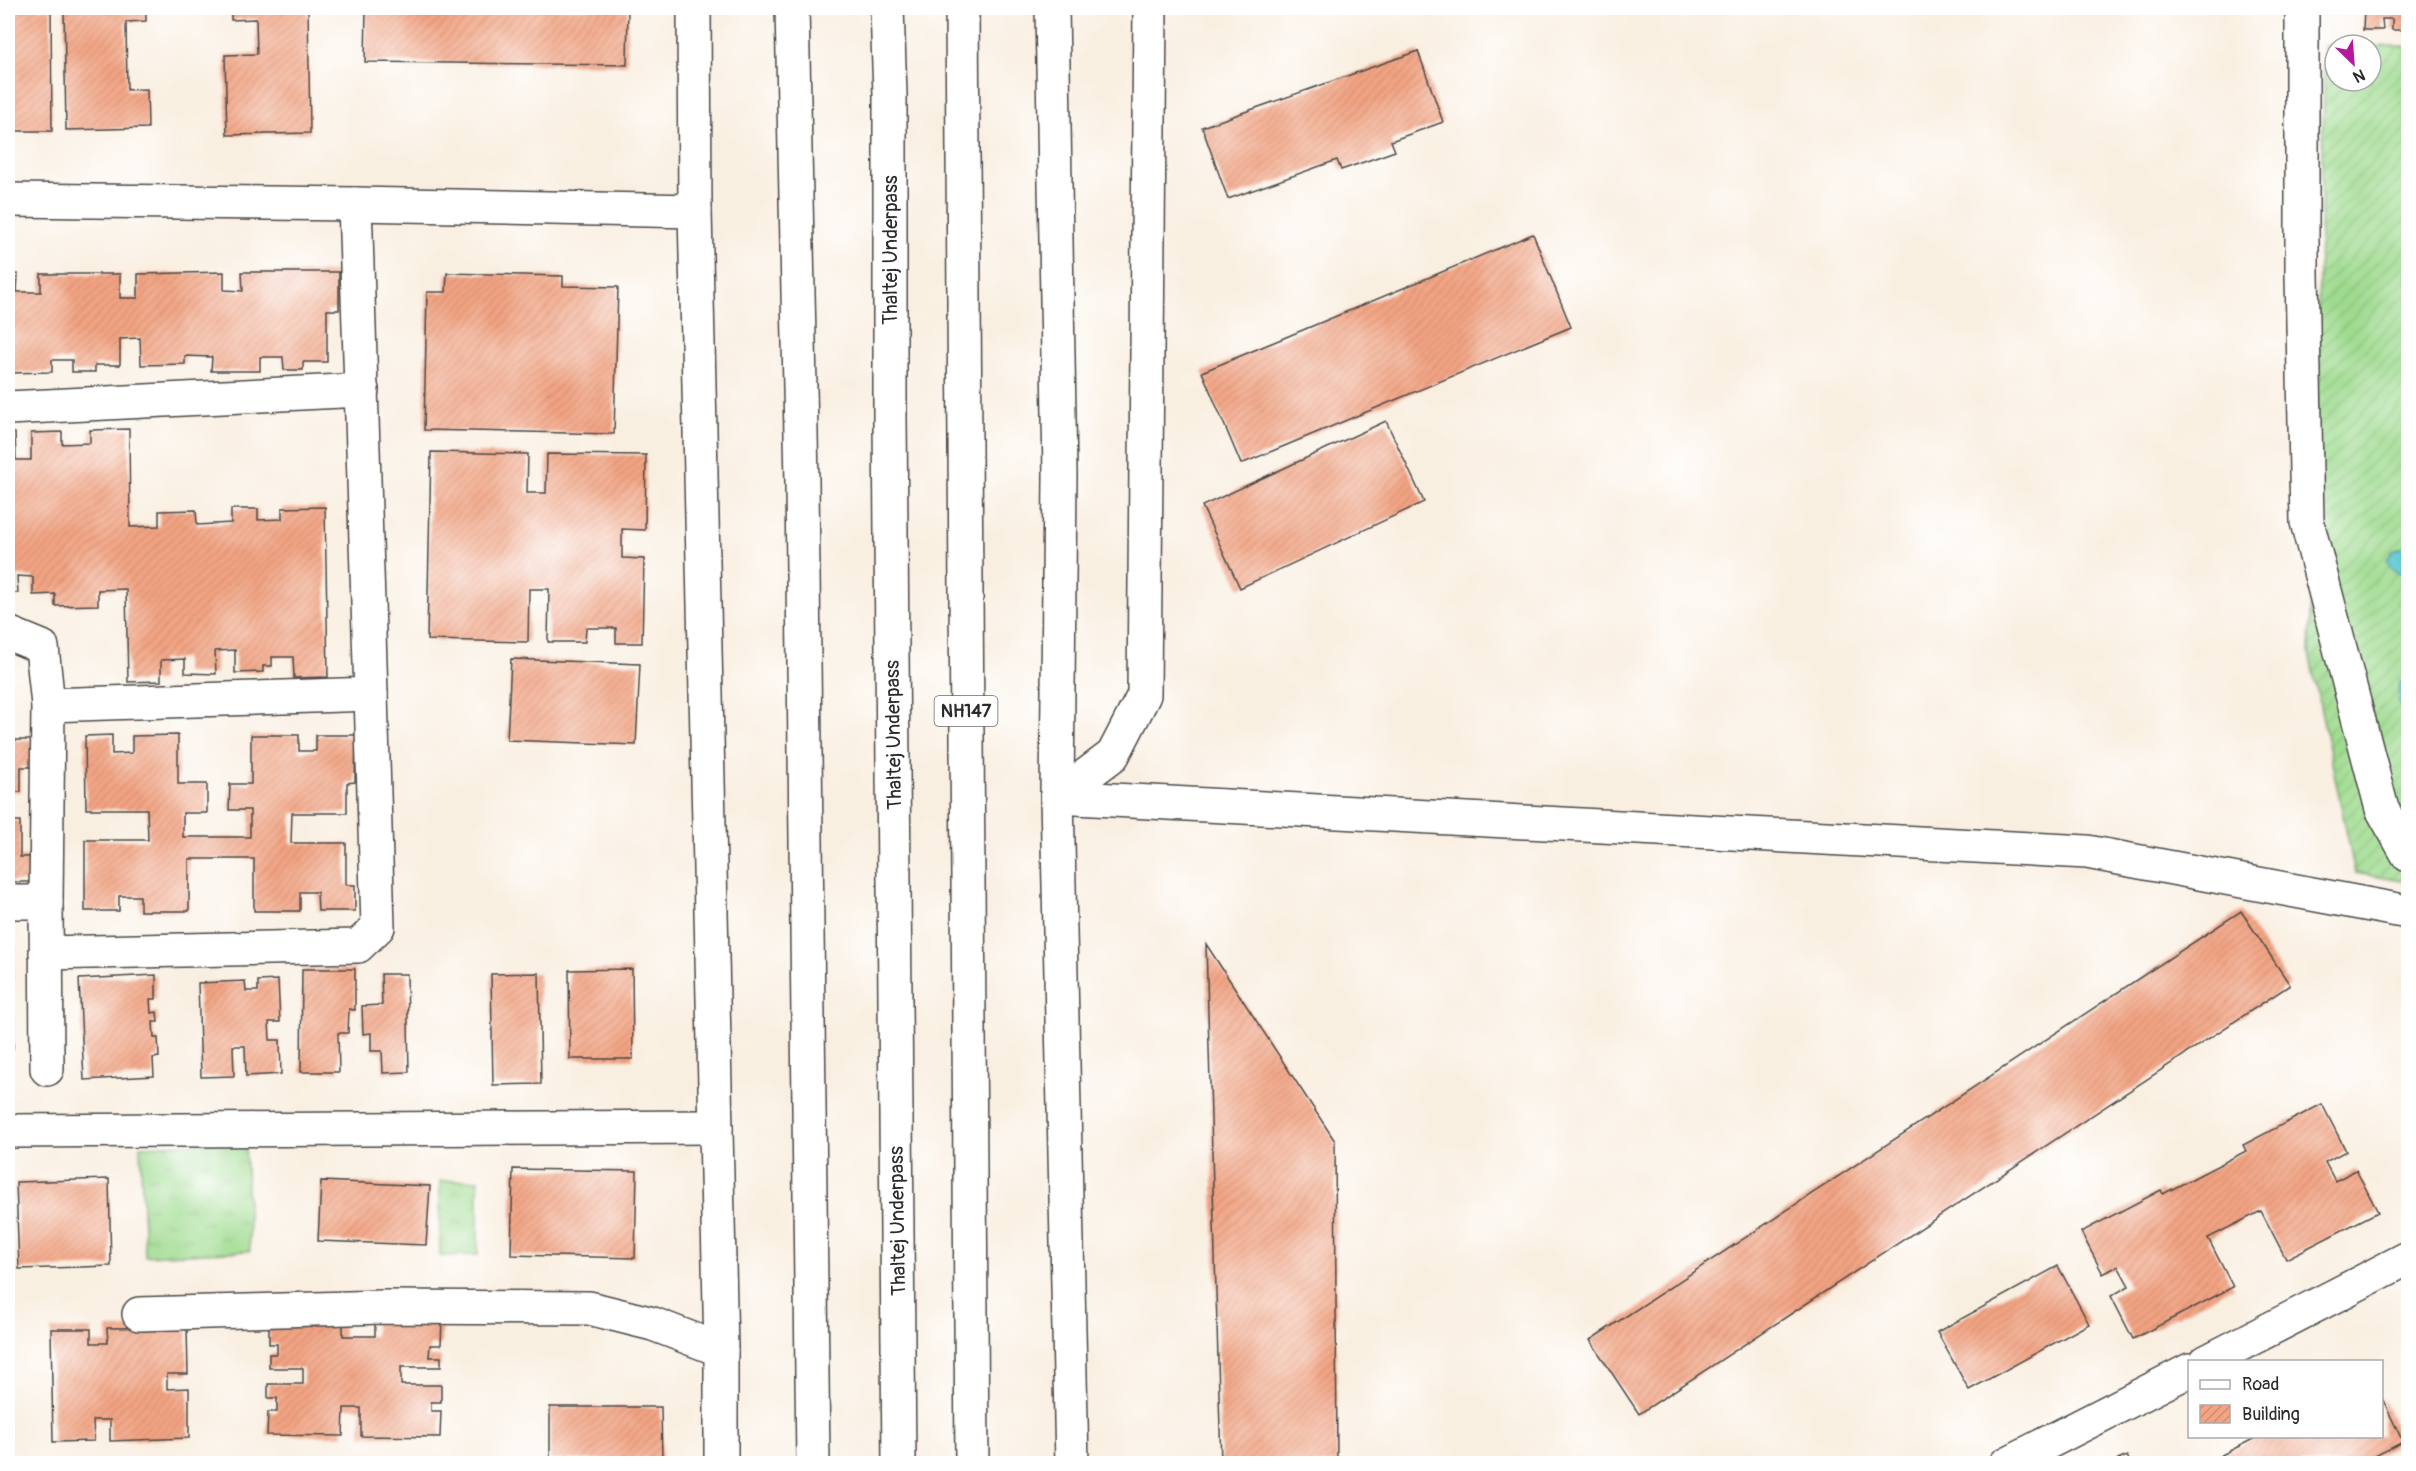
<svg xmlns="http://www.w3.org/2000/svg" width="2416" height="1471" font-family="Pangolin,sans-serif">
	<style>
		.grass { fill: url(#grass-tufts); stroke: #65835d; stroke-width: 1.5 }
		.garden { fill: url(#garden-furrows); stroke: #65835d; stroke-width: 1.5 }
		.water { fill: #5ac7d2; stroke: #42797e; stroke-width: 1.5 }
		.building { fill: url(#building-hatch) }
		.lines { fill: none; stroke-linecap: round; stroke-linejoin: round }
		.minor-casing { stroke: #4a4846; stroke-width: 36 }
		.major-casing { stroke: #4a4846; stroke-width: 36 }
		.highway-casing { stroke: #4a4846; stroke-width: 36 }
		.minor { stroke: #fff; stroke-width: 33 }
		.major { stroke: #fff; stroke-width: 33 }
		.highway { stroke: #fff; stroke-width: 33 }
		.labels { text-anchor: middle; stroke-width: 5; stroke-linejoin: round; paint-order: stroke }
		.shield { fill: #fff; stroke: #6b6b6b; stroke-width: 1.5 }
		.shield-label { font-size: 18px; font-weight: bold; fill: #2b2b2b }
		.street-label { font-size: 20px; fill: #2b2b2b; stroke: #fff }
	</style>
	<defs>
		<pattern id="grass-tufts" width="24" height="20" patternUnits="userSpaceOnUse" patternTransform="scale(1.5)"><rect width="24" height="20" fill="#9fdb8f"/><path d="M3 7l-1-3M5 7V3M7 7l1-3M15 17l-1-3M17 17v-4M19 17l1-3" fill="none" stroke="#89bc7c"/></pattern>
		<pattern id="garden-furrows" width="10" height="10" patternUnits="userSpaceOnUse" patternTransform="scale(1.5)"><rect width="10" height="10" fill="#9fdb8f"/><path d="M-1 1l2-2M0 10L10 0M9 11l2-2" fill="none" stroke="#89bc7c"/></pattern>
		<pattern id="building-hatch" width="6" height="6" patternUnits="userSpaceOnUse" patternTransform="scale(1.5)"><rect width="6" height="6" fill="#f3a483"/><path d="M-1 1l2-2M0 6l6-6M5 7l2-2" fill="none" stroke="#d08d71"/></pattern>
	</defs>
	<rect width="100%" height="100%" fill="#fff"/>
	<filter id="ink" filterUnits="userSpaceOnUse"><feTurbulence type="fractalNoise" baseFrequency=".0167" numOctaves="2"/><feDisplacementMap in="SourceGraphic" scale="12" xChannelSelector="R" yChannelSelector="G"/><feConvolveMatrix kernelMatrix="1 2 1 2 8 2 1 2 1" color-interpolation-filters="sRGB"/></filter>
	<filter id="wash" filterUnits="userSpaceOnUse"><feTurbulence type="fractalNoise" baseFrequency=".008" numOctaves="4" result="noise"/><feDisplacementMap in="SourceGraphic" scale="24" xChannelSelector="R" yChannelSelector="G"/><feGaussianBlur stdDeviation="1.35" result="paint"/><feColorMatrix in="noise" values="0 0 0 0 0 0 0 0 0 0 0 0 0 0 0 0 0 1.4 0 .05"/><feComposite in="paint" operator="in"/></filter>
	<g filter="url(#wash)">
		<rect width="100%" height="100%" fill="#f9efe1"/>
		<g class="grass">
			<path d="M245,1141L250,1251L145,1256L140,1146Z"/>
			<path d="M478,1180V1255L440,1256V1181Z"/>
		</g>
		<path class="garden" d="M2325,45H2335V81H2371V46H2408V882L2355,873L2309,653Z"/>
		<g class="water">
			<path d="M2404,547L2408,549V576L2391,568L2387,559L2393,551Z"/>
			<path d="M2408,674V723L2399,702L2400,682Z"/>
		</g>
		<g id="blocks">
			<g class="building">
				<path d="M8,8H51L52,131H8Z"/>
				<path d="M64,8H146V21L126,22L127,90L147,89L148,128L66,130Z"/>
				<path d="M231,8H308L310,133L227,135L225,55L257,54L256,19L231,20Z"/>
				<path d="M366,8H628L627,65L365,62Z"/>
				<path d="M2364,8H2408V30H2392V19H2382L2383,30H2363Z"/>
				<path d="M1418,51L1443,122L1391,141L1395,151L1341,170L1337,160L1228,199L1202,127Z"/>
				<path d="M1533,234L1571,327L1241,464L1202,372Z"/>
				<path d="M224,272V290L243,291L242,272H339V310H327V362H303V370H284L283,357H260V371H211L212,357L185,356V364L141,365L140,338L120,339V365H95V372H72V360H52V372L8,373V275L18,274L17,292H41V274H120V298H138V274Z"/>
				<path d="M447,273L563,276V286L618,287L614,434L424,430L427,292H446Z"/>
				<path d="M1386,421L1424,502L1240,588L1202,506Z"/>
				<path d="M129,429L130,527L159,526V511L196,510L197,525L231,523V509H258V520L282,519V508L325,507L328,677L294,678L293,657H272V666H263V672L235,673V650L215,651L216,674L185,673V659L161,660V681L128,682L126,589L98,590V605L55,606V594L33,595V577L17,576L18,593L8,594V433H15L16,460H31V433L62,432V444L90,443V430Z"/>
				<path d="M431,452L528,454L527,493H546L547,454L646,455L645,530L622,529V558L644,559L642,643H616V628H586L585,642H548L549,589H529L528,642L427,640Z"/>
				<path d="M511,659L640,664L636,745L507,740Z"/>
				<path d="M112,735V754L132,753V736L178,735V784H207V813H183V837H250V810H229L230,784H251V735H299V751H316V735H356L355,782L347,783V813H292L291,843H346V885H355V911H318L317,892H300V911H254V859H189V911H140V896H119V911H85V840H148L147,809H86L85,736Z"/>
				<path d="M8,740H32V767H21V792H8Z"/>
				<path d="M8,821H20V857H31L30,882H8Z"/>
				<path d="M2241,911L2290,985L1639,1414L1590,1340Z"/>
				<path d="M1206,944L1335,1141L1337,1464H1221Z"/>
				<path d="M8,950H14L13,981H8Z"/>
				<path d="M302,969H355V1010L349,1009L348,1033H338L339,1072H301Z"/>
				<path d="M632,969L633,1059H570L569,970Z"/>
				<path d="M539,973L541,1084L493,1085L491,974Z"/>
				<path d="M381,974H407L409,1072L383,1073L382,1051H371V1033L363,1034L362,1006L382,1005Z"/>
				<path d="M156,975V999H150L151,1013L157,1012L158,1022H153L154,1038H158L159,1057L153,1058L154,1076L84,1080L79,979Z"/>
				<path d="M278,980L280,1022H269L270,1040H280L281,1074L246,1076L245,1046H233L234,1076L201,1077L198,983L245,981L246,991H258V981Z"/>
				<path d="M8,1014H14L13,1049H8Z"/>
				<path d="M2322,1104L2346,1151L2325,1162L2335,1181L2356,1170L2378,1212L2286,1259L2261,1211L2208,1238L2233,1287L2133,1339L2111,1296L2129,1286L2118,1266L2103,1274L2081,1232L2161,1190L2163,1194L2246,1151L2243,1145Z"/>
				<path d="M513,1169L637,1171L635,1258L511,1255Z"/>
				<path d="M109,1179L111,1266L19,1269L16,1182Z"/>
				<path d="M321,1181L430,1186L426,1245L318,1241Z"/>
				<path d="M2058,1266L2089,1324L1969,1390L1937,1332Z"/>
				<path d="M375,1317L442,1318L441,1345H430L429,1357H441V1367H401V1385H441V1402H431V1411H441L440,1437L361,1436V1408H344L343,1436L267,1435L268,1412H277V1398H268V1384H303V1368H269V1354H277V1344H269V1320L343,1321V1336H375Z"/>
				<path d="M187,1327L188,1374H167V1389L189,1388V1438L110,1441V1420H93L94,1441L53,1442L51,1329H91V1343H108L107,1328Z"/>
				<path d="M2382,1398L2403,1442L2359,1464H2204L2259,1436H2382Z"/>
				<path d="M550,1407H661L662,1459L550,1460Z"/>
				<path d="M2127,1456L2131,1464H2109Z"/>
			</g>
		</g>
	</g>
	<g filter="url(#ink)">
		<use href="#blocks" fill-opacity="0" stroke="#4a4846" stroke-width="1.5"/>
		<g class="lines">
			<defs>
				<g id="minor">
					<path d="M694,8L695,211L721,1350V1464"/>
					<path d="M2302,8V274L2307,522L2382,809L2408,855"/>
					<path d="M8,200L355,204L695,211"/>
					<path d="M8,408L362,390"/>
					<path d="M8,633L42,647L48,705"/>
					<path d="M1057,797L2087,852L2408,912"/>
					<path d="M1057,797L1113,755L1144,695L1150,8"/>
					<path d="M8,902H46L48,705L371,694L355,204"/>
					<path d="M46,902L47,1069"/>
					<path d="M46,953L358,946L378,927L371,694"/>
					<path d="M8,1131L716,1127"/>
					<path d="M139,1314L382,1307L589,1308L653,1324L721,1350"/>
					<path d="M2206,1362L2408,1258"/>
					<path d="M2006,1464L2190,1370"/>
				</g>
				<g id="major">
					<path d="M792,8L802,482L813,1464"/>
					<path d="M1052,8L1060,474L1057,797L1072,1464"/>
				</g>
				<g id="highway">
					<path d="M887,8L890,95V418L899,1464"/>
					<path d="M962,8L972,1464"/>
				</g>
			</defs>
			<use href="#minor" class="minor-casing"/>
			<use href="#major" class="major-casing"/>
			<use href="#highway" class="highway-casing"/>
			<use href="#minor" class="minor"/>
			<use href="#major" class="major"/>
			<use href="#highway" class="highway"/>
		</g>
	</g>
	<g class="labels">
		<rect class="shield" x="934.5" y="696" width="63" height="30" rx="4.5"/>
		<g class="shield-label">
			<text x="966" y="717">NH147</text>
		</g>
		<g class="street-label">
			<text transform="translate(890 250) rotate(-90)" y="7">Thaltej Underpass</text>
			<text transform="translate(893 735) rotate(-91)" y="7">Thaltej Underpass</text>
			<text transform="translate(897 1221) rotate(-91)" y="7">Thaltej Underpass</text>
		</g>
	</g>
	<rect width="2416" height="1471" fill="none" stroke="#fff" stroke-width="30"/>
	<rect x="2188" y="1360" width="195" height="78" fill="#ffffff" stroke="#aaaaaa" stroke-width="1.5"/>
	<rect x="2200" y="1380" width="30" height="9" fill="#ffffff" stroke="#aaaaaa" stroke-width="1.5"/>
	<text x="2242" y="1390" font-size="18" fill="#2b2b2b">Road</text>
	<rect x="2200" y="1405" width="30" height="18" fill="url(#building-hatch)" stroke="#aaaaaa" stroke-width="1.5"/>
	<text x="2242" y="1420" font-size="18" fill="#2b2b2b">Building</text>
	<g transform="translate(2353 63) rotate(155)"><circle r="28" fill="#ffffff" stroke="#aaaaaa" stroke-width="1.5"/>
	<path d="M0-4.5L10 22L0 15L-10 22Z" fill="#b5179e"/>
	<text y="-9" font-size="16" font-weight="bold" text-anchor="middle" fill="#2b2b2b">N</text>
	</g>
</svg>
